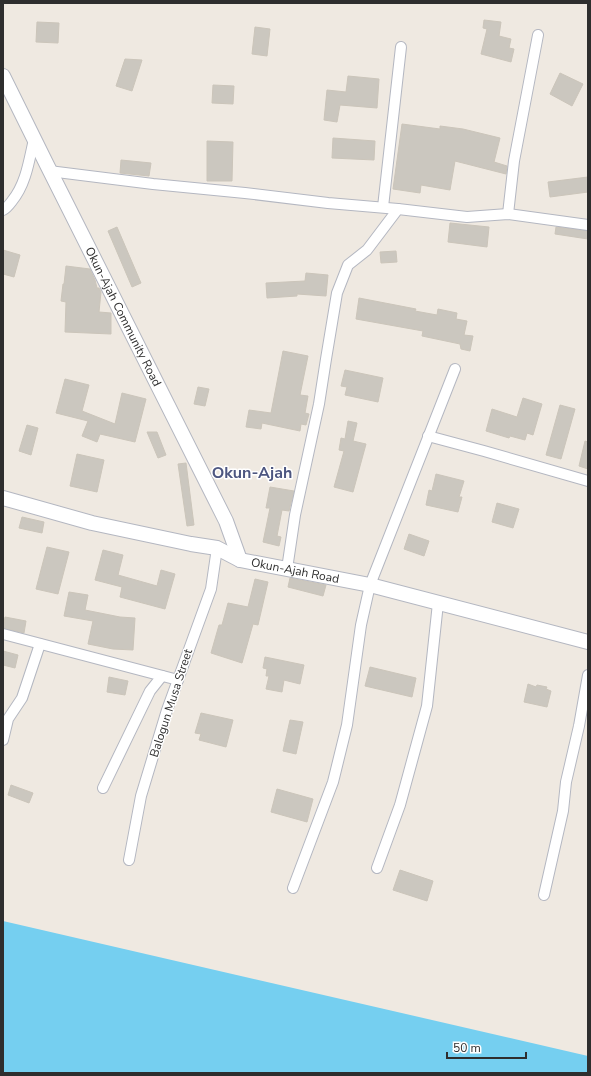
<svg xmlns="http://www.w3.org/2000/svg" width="591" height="1076" font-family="'Nunito Sans',sans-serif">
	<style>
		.water { fill: #75cff0 }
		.building { fill: #cbc7bf; stroke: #cbc5ba }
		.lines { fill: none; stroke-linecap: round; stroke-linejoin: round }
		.street-casing { stroke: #b4b7c1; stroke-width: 12 }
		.secondary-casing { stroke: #b4b7c1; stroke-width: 16 }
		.street { stroke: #fff; stroke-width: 10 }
		.secondary { stroke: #fff; stroke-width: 14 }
		.labels { text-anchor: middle; stroke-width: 3; stroke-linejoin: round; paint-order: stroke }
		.street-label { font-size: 12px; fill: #2e2e2e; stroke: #fff }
		.district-label { font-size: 16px; font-weight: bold; fill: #4d5680; stroke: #fff }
	</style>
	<rect width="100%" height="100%" fill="#efe9e1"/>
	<path class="water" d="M3,921L588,1056V1073H3Z"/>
	<g class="building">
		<path d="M484,20L501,22L499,36L511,39L509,48L514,49L511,62L481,54L487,29L483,28Z"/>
		<path d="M37,22L59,23L58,43L36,42Z"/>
		<path d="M255,27L270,29L267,56L252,54Z"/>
		<path d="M125,59L142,60L132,91L116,86Z"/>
		<path d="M560,73L583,84L572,106L550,94Z"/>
		<path d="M348,76L379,79L377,108L340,105L337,122L324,120L327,90L346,92Z"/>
		<path d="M213,85L234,86L233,104L212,103Z"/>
		<path d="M402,124L440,129V126L463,129L500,138L494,162L507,166L506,174L455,161L450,190L421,185L420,193L393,189Z"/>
		<path d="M333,138L375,141L374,160L332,158Z"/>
		<path d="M207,141L233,142L232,181H207Z"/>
		<path d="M121,160L151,163L149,176L120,173Z"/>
		<path d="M588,177V192L550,197L548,182Z"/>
		<path d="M450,223L489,227L487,247L448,242Z"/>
		<path d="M117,227L141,283L132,287L108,231Z"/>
		<path d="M556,227L588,231V239L555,234Z"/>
		<path d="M3,250L20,255L14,277L3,274Z"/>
		<path d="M396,251L397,262L381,263L380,252Z"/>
		<path d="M66,266L90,269L95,280L97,288H99L101,292L99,312L111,313V334L65,332L66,302L61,301L63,284H64Z"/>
		<path d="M306,273L328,275L326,296L297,294V296L267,298L266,283L305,281Z"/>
		<path d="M359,298L416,309L415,311L437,315L438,309L457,313L456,319L467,321L464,335L473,336L470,351L461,349L460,344L422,336L423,331L356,319Z"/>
		<path d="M283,351L308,356L300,395L308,396L305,413L309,414L306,425L301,424L300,431L262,423L261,429L246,427L249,410L271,413Z"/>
		<path d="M345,370L383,378L378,402L345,395L347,387L341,386Z"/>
		<path d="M65,379L89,385L82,411L115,424L122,393L146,399L135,442L100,434L97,442L82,436L88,421L56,413Z"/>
		<path d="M198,387L209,389L205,406L194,404Z"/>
		<path d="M523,398L542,404L533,435L527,433L525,440L510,436L509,438L486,431L492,409L517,417Z"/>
		<path d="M560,405L575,409L561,459L546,455Z"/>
		<path d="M348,421L357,423L353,441L366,444L353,492L334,487L344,451L339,450L341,438L345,439Z"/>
		<path d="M27,425L38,428L31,455L19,451Z"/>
		<path d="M147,432H157L166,455L158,458Z"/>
		<path d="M585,441L588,442V469L579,466Z"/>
		<path d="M77,454L104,460L97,492L70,486Z"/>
		<path d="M186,463L194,525L187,526L178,464Z"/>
		<path d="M436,474L464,481L459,497H462L458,512L426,505L429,490L432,491Z"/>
		<path d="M270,487L294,491L289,511L282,510L277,536L281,537L279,546L263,542L270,508H266Z"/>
		<path d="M497,503L519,509L513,528L492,522Z"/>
		<path d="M22,517L44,522L42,533L19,528Z"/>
		<path d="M409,534L429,541L424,556L404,549Z"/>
		<path d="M47,547L69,552L58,594L36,589Z"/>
		<path d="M103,550L123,555L118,575L157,586L161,570L175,574L165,609L120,597L122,587L95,580Z"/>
		<path d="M290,578L326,585L323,596L288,587Z"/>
		<path d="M255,579L268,582L258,625L253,624L242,663L211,653L219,625H222L228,603L248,607Z"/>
		<path d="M69,592L88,595L85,610L120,617L135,618L133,650L113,649L88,644L93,621L64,616Z"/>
		<path d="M5,617L26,621L24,633L3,628Z"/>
		<path d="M3,651L18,655L15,668L3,665Z"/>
		<path d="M265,657L304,665L300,684L284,680L282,692L266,689L269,676H266L267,669L263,668Z"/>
		<path d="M370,667L416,678L412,697L365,686Z"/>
		<path d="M109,677L128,681L125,695L107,692Z"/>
		<path d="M528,684L536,687L537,685L547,687L546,689L551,691L547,707L524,702Z"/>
		<path d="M201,713L233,720L226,747L199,740L201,734L195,733Z"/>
		<path d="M290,720L303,722L296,754L283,751Z"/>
		<path d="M11,785L33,793L29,803L8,795Z"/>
		<path d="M277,789L313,799L307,822L271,812Z"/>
		<path d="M400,870L433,881L427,901L393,890Z"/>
	</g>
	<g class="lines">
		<defs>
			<g id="street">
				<path d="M49,171L153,184L245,193L328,203L398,209L467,217L508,214L588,225"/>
				<path d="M383,207L401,47"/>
				<path d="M3,210C7,208 9,205 12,201C26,184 29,161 34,139"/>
				<path d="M508,214L514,161L538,35"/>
				<path d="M428,436L484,451L588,481"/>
				<path d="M287,569L295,515L319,404L326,359L337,293L348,265L367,250L398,209"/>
				<path d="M3,634L178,680"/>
				<path d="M3,740L8,719L22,698L40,644"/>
				<path d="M103,788L150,691L162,676"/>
				<path d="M129,860L141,796L167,710L211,589L217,548"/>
				<path d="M377,868L400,805L427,706L438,603"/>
				<path d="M293,888L333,782L347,725L361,625L370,585L455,369"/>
				<path d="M544,895L563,811L566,782L579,726L588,675"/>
			</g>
			<g id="secondary">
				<path id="s1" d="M3,76L47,165L226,521L240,560"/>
				<path id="s2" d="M3,498L92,523L191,544L217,548L240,560L370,585L588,642"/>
			</g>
		</defs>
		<use href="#street" class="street-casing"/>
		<use href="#secondary" class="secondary-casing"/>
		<use href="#street" class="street"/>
		<use href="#secondary" class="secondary"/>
	</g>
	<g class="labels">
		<g class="street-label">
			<text dy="4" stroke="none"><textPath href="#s1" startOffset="269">Okun-Ajah Community Road</textPath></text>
			<text dy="4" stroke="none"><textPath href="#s2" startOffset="302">Okun-Ajah Road</textPath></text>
			<text transform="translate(171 703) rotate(-72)" y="4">Balogun Musa Street</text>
		</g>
		<g class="district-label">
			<text x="252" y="478">Okun-Ajah</text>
		</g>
	</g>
	<rect width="591" height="1076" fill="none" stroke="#2e2e2e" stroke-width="8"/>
	<path d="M447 1052v6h79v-6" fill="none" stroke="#2e2e2e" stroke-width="2"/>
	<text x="453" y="1052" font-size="12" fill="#2e2e2e" stroke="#ffffff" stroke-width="3" paint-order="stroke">50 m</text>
</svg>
